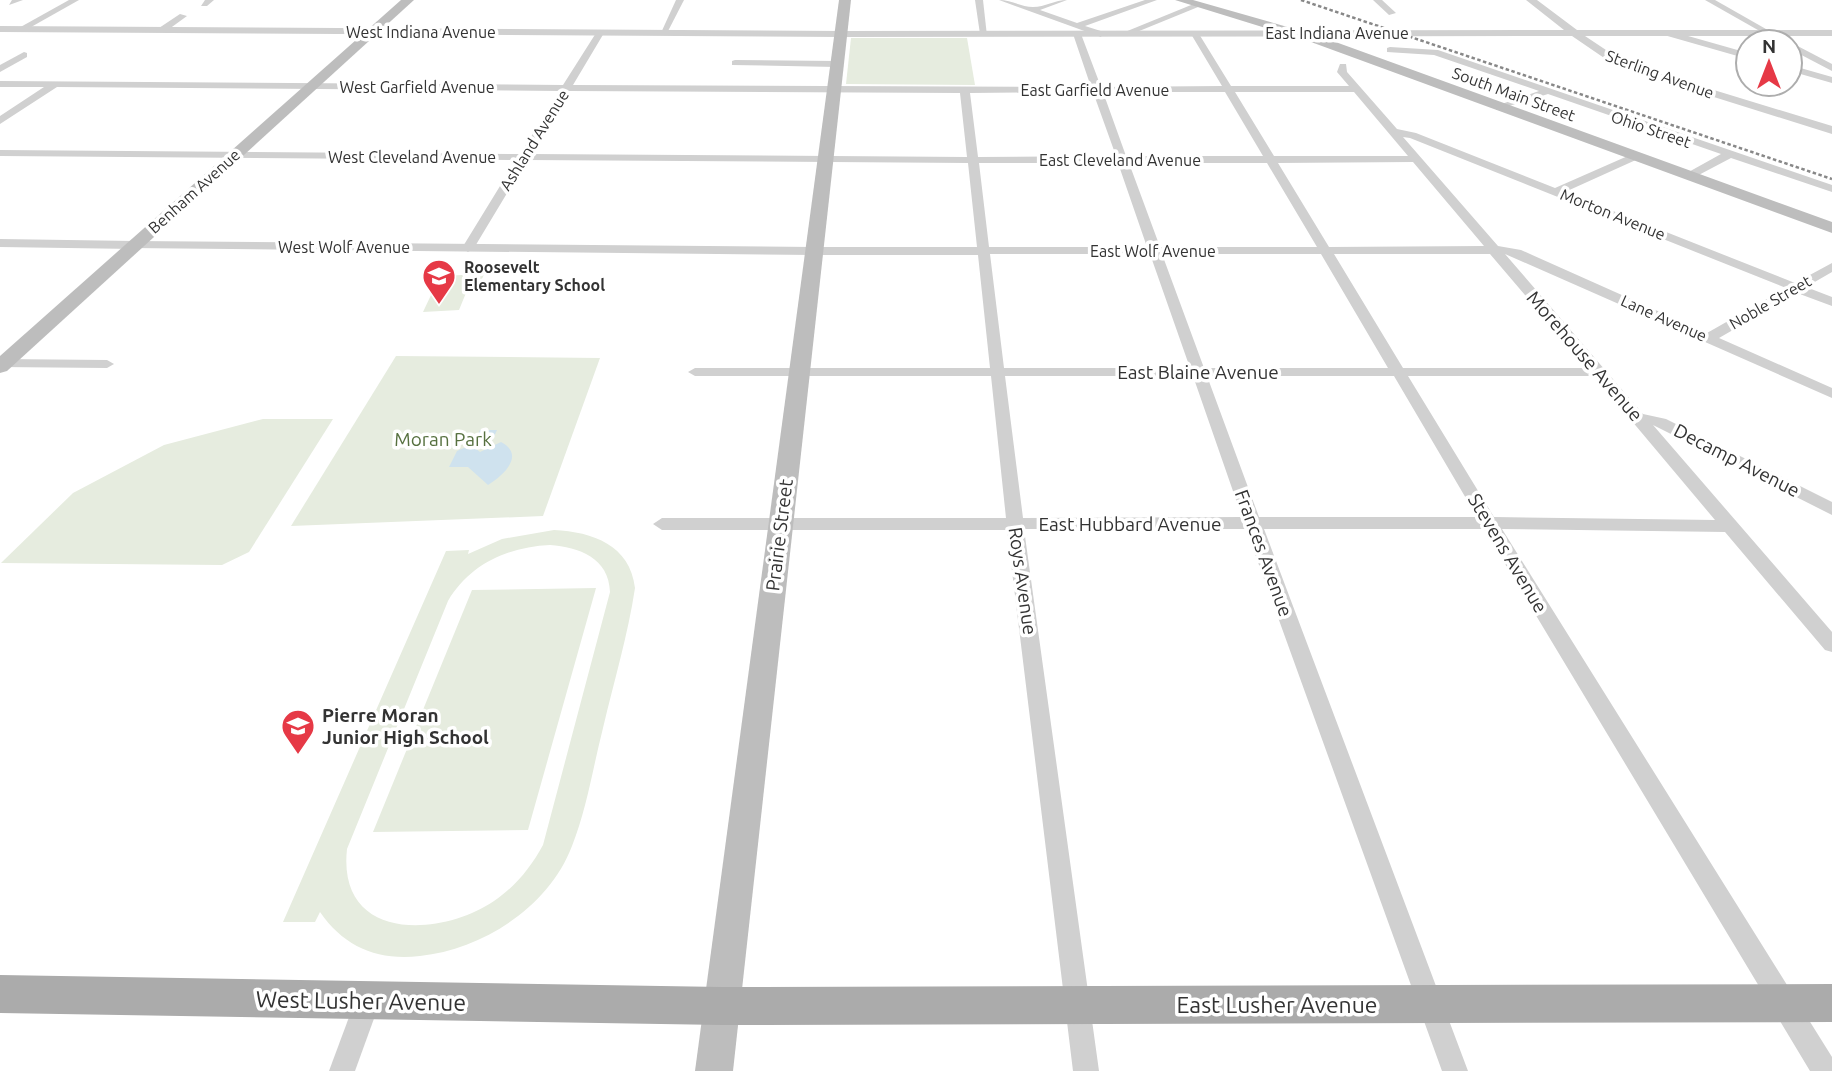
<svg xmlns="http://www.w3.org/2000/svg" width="1832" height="1071" font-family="Ubuntu,sans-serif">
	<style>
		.green { fill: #e6ecdf; fill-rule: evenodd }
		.water { fill: #cfe2ee }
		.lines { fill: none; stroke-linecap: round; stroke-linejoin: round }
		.minor { fill: #d0d0d0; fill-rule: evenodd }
		.tertiary { fill: #d0d0d0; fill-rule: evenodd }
		.secondary { fill: #bdbdbd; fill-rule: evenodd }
		.primary { fill: #ababab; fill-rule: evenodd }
		.rail { stroke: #888; stroke-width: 2.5; stroke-dasharray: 3.5 2.5; stroke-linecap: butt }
		.labels { text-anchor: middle; stroke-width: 7; stroke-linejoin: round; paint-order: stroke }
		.far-street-label { font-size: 16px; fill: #333; stroke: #fff }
		.far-poi-label { font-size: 16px; font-weight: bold; fill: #333; stroke: #fff; text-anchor: start }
		.street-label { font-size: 19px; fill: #333; stroke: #fff }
		.park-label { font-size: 19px; fill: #56703f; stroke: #fff }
		.poi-label { font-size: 19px; font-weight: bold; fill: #333; stroke: #fff; text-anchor: start }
		.near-street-label { font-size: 23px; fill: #333; stroke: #fff }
	</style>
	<rect width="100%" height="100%" fill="#fff"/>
	<g class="green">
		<path d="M851,38H967L975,85L846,84Z"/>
		<path d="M484,274L480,284L468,288L459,310L423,312L440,276Z"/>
		<path d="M396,356L600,358L543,516L291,526Z"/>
		<path d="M263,419H333L249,552L222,565L1,563L73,493L164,445Z"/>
		<path d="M554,530C593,532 630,545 635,588C628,635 614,681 603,728C593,767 587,808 572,846C549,907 483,949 420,956C378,961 344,947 320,912L315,922H283L446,551L469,550L468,554L502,539ZM550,545C579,547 609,558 610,592L543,845C531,867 516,886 494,901C439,938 337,941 347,849L448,601C470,564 508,547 550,545Z"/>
		<path d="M596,588L528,830L373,832L472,590Z"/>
	</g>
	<path class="water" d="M480,430H497L493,439L475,448L480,452L501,442C526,455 503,476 488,485L468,467H449L457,451L473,444Z"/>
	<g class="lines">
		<g class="minor">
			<path d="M12,0H23L9,5Z"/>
			<path d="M69,0H79L24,31L17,29Z"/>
			<path d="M205,0H214L207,6H201Z"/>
			<path d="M676,0H684L666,35H660Z"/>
			<path d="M975,0H983L987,36L980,34Z"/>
			<path d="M999,0C1011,0 1022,7 1033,7C1045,7 1055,0 1067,0L1040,10L1077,23L1145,0H1157L1085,26L1104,32L1101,37Z"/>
			<path d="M1373,0H1382L1396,13L1389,15Z"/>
			<path d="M1705,0H1715L1789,42H1779Z"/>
			<path d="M1196,3L1203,5L1127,36L1120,34Z"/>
			<path d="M180,14L187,16L165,32H159V28Z"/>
			<path d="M600,30L604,33L573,85L1091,87L1073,34L1077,31L1081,34L1101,87L1222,86L1191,34L1195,31L1199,34L1231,86H1349L1337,72L1340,64H1346L1347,72L1397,129L1416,133L1555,188L1630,155H1638V159L1565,192L1795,283L1832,263V272L1806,287L1832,297V306L1797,293L1719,338L1832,388V398L1505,254L1643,414L1666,419L1832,502V515L1653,425L1832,632V652L1825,650L1725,532L1502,529L1832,1057V1071H1810L1484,529H1264L1468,1071H1442L1246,529H1024L1099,1071H1073L1007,530H662L653,524L662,518H1006L991,376H695L688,372L695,368H990L978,255H814L808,251L814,247H977L968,163L527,160L474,248L468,252L462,248L516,160L0,156V150L520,154L560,91L57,87L0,124V116L44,87H0V81L563,85L596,33ZM569,91L960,93L967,157L531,154ZM1093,92L1116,156L978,157L970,93ZM1103,92H1225L1263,156H1126ZM1235,92H1354L1408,156H1274ZM1403,137L1410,138L1786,288L1707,333L1521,250L1498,246ZM1413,162L1484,246L1329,247L1278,163ZM979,163H1118L1147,247H989ZM1129,163H1267L1317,247H1160ZM990,254H1150L1190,368H1004ZM1162,254H1321L1388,368H1204ZM1334,254H1490L1587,368H1403ZM1005,376H1193L1242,517L1023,518ZM1207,376H1394L1477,517H1259ZM1408,376H1594L1715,520L1494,517Z"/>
			<path d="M1667,30L1748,53V59L1664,35Z"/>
			<path d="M1790,42L1832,64V71L1790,49Z"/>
			<path d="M1390,47L1438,50L1832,185V192L1731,158L1693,178H1685V174L1721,154L1548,94L1496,110V106L1539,91L1434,55L1387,52V48Z"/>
			<path d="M24,52L27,53V57L0,72V65Z"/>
			<path d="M735,60L836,61L841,64L836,67L732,65V61Z"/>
			<path d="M1790,65L1832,77V83L1790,71Z"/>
			<path d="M0,239L135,241L141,245L135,249L0,247Z"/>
			<path d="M0,359L107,360L114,364L107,368L0,367Z"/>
			<path d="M367,989L376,993L380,1002L355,1071H329L358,993Z"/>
		</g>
		<g class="tertiary">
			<path d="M1526,0H1537L1577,30H1832V36H1585L1618,58L1655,72L1832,126V134L1647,76L1610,62L1572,36L841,37L0,32V26L841,31L1564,30Z"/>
			<path d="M135,241L814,247L821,251L814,255L130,248L128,245L130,242Z"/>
		</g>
		<g class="secondary">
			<path d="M401,0H414L7,371L0,373V356Z"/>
			<path d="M839,0H851L733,1071H695Z"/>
			<path d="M1175,0H1193L1319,36L1832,222V233L1311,42Z"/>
		</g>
		<path class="primary" d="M0,975L722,987L1832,984V1022L722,1025L0,1013Z"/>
		<path class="rail" d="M1301,0L1832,179"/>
	</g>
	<defs>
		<symbol id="school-pin" viewBox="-11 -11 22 30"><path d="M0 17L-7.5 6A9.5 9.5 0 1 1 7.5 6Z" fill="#e63946" stroke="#fff"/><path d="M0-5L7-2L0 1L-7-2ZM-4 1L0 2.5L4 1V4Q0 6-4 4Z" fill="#fff"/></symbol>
	</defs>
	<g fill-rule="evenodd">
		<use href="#school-pin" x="420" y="257" width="38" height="52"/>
		<use href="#school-pin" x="279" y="707" width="38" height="52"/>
	</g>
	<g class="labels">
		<g class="far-street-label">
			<text x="421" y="38">West Indiana Avenue</text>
			<text x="1337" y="39">East Indiana Avenue</text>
			<text transform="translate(1660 74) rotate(20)" y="6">Sterling Avenue</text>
			<text x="417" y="93">West Garfield Avenue</text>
			<text x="1095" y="96">East Garfield Avenue</text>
			<text transform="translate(1514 94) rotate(20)" y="6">South Main Street</text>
			<text transform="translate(1651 129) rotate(19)" y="6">Ohio Street</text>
			<text transform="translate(534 140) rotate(-58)" y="6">Ashland Avenue</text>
			<text x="412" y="163">West Cleveland Avenue</text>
			<text x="1120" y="166">East Cleveland Avenue</text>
			<text transform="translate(194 191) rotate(-42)" y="6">Benham Avenue</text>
			<text transform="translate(1613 214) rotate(22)" y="6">Morton Avenue</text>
			<text x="344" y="253">West Wolf Avenue</text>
			<text x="1153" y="257">East Wolf Avenue</text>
			<text transform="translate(1770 302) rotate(-30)" y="6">Noble Street</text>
			<text transform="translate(1664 318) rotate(24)" y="6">Lane Avenue</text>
		</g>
		<g class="far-poi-label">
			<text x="464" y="273">Roosevelt<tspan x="464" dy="18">Elementary School</tspan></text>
		</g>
		<g class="street-label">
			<text transform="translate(1585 356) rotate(49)" y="7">Morehouse Avenue</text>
			<text x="1198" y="379">East Blaine Avenue</text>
			<text transform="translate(1737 460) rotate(27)" y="7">Decamp Avenue</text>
			<text x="1130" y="531">East Hubbard Avenue</text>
			<text transform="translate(779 535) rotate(-83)" y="7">Prairie Street</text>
			<text transform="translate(1264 553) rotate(70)" y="7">Frances Avenue</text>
			<text transform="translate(1508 553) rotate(59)" y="7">Stevens Avenue</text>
			<text transform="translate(1023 581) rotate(82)" y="7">Roys Avenue</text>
		</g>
		<g class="park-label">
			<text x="443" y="446">Moran Park</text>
		</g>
		<g class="poi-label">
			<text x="322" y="722">Pierre Moran<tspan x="322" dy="22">Junior High School</tspan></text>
		</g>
		<g class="near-street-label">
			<text transform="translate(361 1001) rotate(1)" y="8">West Lusher Avenue</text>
			<text x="1277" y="1013">East Lusher Avenue</text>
		</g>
	</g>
	<g transform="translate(1769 63)"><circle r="33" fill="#ffffff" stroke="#adadad" stroke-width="2"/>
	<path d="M0-5L12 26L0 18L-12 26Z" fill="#e63946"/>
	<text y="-10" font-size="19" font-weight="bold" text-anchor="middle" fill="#333333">N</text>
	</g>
</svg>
